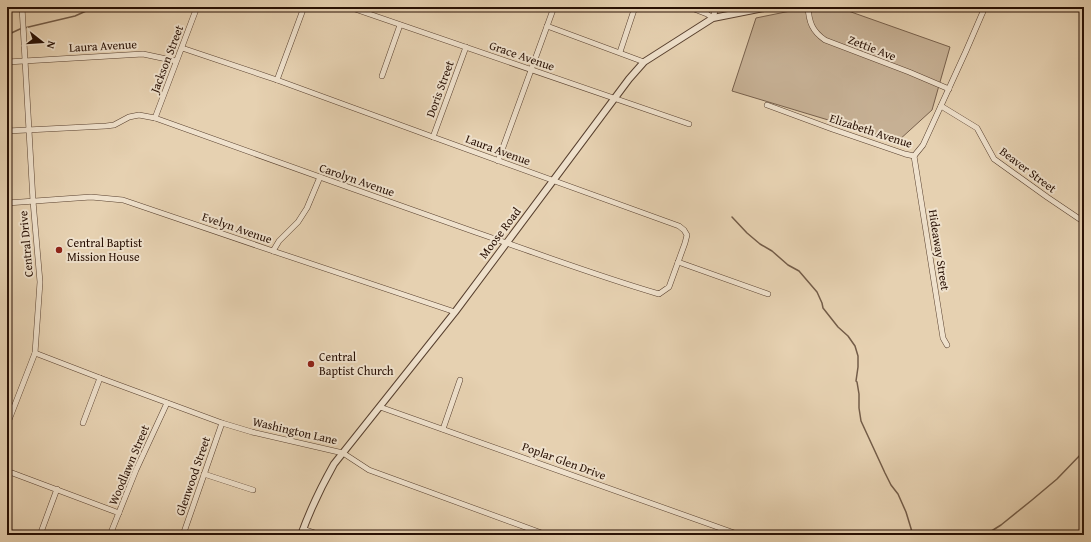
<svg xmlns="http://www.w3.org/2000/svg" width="1091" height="542" font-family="'Gentium Book Plus',serif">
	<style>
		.green { fill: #c6b094; stroke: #77604c }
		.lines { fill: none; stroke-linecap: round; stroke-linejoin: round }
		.stream { stroke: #735c48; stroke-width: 1.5 }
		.minor-casing { stroke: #58402f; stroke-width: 6 }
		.tertiary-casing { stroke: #58402f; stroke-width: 8 }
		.minor { stroke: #efe1cc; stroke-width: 5 }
		.tertiary { stroke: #efe1cc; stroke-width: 6 }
		.poi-dot { fill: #8f2418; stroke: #efe1cc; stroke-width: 1.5 }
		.labels { text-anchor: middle; stroke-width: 4; stroke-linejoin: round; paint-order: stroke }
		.street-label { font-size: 12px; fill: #281004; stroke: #efe1cc }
		.poi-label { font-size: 12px; fill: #281004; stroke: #efe1cc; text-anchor: start }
	</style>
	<rect width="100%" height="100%" fill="#e6d1b1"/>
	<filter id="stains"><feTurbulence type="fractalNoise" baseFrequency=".005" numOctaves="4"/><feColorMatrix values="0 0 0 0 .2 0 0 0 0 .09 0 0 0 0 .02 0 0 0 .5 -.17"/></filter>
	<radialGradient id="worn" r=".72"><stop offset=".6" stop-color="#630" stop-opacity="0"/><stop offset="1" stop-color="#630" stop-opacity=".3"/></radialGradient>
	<path class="green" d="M810,7H837L950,47L932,110L898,141L732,91L756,18Z"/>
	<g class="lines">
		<g class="stream">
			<path d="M7,35L20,29L75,16L95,7"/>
			<path d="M732,217L747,233L760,244L772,251L788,265L799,271L817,292L822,303L823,308L838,327L848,336L855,346L858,356V367L856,381L857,382L859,394V408L861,421L885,473L891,485L898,494L906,512L913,535"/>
			<path d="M985,535L1001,525L1032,500L1057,479L1084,451"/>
		</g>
		<defs>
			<g id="minor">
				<path d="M349,7L689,124"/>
				<path d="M689,7L707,14L713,18L716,7"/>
				<path d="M808,7C809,22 812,31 825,40L909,72L949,89"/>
				<path d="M547,26L644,62"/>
				<path d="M620,52L635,7"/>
				<path d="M7,62L143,54L176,61"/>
				<path d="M382,76L400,25"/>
				<path d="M277,80L304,7"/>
				<path d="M767,105L832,129L905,154L914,156"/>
				<path d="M941,106L977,128L994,159L1047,197L1084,222"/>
				<path d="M155,118L197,7"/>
				<path d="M7,131L106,126L114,125L129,117L139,115L155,118C262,157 368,194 475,232C536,253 597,276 659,294L669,287L685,243L687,235L684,230L679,226L433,137L277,80L182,48"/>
				<path d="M433,137L466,47"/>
				<path d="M914,156L943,338L947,345"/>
				<path d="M914,156L923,145L966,51L985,7"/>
				<path d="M498,161L554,7"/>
				<path d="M7,203L91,197L123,200L273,251L455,312"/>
				<path d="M273,251L279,241L298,222L307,208L320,177"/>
				<path d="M678,262L768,294"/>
				<path d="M35,353L100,378L222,423L252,432L343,453L369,470L547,535"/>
				<path d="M380,407L740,535"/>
				<path d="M83,423L100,378"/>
				<path d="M7,425L35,353L40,282L33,201L22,7"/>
				<path d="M443,429L460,380"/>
				<path d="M7,471L119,513"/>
				<path d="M204,474L253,490"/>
				<path d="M303,529L321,535"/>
				<path d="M40,535L57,489"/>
				<path d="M110,535L136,470L167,403"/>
				<path d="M183,535L222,423"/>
			</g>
			<path id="tertiary" d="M301,535C310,510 321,487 334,464L455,312L629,79L644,62L713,18L769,7"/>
		</defs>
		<use href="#minor" class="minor-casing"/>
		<use href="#tertiary" class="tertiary-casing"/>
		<use href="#minor" class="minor"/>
		<use href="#tertiary" class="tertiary"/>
	</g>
	<g class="poi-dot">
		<circle cx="59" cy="250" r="4"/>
		<circle cx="311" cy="364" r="4"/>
	</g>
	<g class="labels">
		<g class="street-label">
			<text transform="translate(103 46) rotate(-3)" y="4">Laura Avenue</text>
			<text transform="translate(872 48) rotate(21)" y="4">Zettie Ave</text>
			<text transform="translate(522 56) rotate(19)" y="4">Grace Avenue</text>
			<text transform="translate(167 59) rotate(-69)" y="4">Jackson Street</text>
			<text transform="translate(440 89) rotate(-70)" y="4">Doris Street</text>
			<text transform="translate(871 131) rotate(18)" y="4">Elizabeth Avenue</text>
			<text transform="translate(498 150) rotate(20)" y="4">Laura Avenue</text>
			<text transform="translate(1028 170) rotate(37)" y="4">Beaver Street</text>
			<text transform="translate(357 180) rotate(19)" y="4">Carolyn Avenue</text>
			<text transform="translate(237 228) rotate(19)" y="4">Evelyn Avenue</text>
			<text transform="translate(500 233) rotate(-53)" y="4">Moose Road</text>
			<text transform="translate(26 244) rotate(-95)" y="4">Central Drive</text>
			<text transform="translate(939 250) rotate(81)" y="4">Hideaway Street</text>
			<text transform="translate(295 431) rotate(13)" y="4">Washington Lane</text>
			<text transform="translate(564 461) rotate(20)" y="4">Poplar Glen Drive</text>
			<text transform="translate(129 465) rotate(-67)" y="4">Woodlawn Street</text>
			<text transform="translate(193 476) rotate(-71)" y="4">Glenwood Street</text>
		</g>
		<g class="poi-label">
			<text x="67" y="247">Central Baptist<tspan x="67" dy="14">Mission House</tspan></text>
			<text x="319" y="361">Central<tspan x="319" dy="14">Baptist Church</tspan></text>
		</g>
	</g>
	<rect width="1091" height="542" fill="none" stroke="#e6d1b1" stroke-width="24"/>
	<rect x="8" y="8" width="1075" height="526" fill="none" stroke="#281004" stroke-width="2"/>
	<rect x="12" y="12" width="1067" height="518" fill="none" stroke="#281004"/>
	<g transform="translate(42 42) rotate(107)" stroke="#efe1cc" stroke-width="3" paint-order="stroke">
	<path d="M0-3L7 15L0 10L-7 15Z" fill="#281004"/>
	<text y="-6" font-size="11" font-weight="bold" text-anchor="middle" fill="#281004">N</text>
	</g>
	<rect width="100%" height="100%" filter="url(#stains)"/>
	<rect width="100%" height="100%" fill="url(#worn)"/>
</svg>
